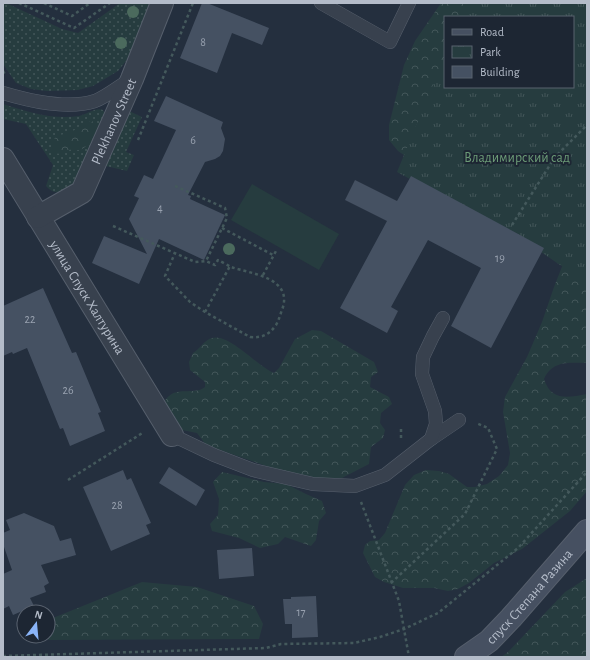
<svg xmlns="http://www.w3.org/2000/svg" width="590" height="660" font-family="'Alegreya Sans',sans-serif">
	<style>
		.grass { fill: url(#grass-dots) }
		.forest { fill: url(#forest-crowns); fill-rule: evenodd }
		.park { fill: url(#park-tufts) }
		.garden { fill: #263c3f }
		.building { fill: #455162 }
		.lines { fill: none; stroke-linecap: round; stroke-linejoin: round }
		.service-casing { stroke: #565f6c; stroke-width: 14 }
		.minor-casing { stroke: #565f6c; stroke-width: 24 }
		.secondary-casing { stroke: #565f6c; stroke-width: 24 }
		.path { stroke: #44595c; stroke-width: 2.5; stroke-dasharray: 3 3; stroke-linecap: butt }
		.service { stroke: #38414e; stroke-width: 13 }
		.minor { stroke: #38414e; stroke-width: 22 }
		.secondary { stroke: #465061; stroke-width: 22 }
		.tree { fill: #4b6a5d }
		.labels { text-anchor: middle; stroke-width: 4; stroke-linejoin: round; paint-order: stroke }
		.number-label { font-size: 12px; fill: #98a1af }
		.street-label { font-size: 14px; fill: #b4bcc9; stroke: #1d2633 }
		.park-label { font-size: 14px; fill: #6b9a76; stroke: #1d2633 }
	</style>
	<defs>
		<pattern id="grass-dots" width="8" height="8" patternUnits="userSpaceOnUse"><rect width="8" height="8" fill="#263c3f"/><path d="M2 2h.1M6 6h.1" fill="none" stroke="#435659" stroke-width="1.8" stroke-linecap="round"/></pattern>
		<pattern id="forest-crowns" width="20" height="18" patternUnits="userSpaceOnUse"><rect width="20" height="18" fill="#263c3f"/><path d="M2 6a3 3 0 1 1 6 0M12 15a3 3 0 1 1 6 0" fill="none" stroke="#435659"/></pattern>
		<pattern id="park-tufts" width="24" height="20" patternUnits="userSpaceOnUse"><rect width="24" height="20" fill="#263c3f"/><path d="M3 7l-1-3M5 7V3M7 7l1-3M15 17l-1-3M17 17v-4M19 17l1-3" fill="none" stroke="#435659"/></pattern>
	</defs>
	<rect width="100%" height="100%" fill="#242f3e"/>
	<g class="grass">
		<path d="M3,3H6L62,29L78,33L120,3H150L133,48L126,61L118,71L93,86L78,90L47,91L31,89L16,83L3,64Z"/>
		<path d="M3,104C28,112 53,120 79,116C87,114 96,107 103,110L105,114L74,183C65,192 55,197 46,186L53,165L26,124L3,119Z"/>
		<path d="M129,111L142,117L126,152L134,155L127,171L106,166Z"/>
	</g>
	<g class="forest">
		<path d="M441,3H587V363C569,363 553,360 544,379C551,401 567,398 587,394V491L570,511L522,549L494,563L469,583L458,589L448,591L434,588H403L384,582L375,577L363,553L365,545L370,541L379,540L385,533L405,485L414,475L426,470L439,471L449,474L467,487H475L487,484L499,476L508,465L510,453L503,412L505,397L527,357L542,322L554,287L563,264L398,151L389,140V125L404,65L415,41ZM445,17H573V87H445Z"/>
		<path d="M91,121L97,123C99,131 90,146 82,149C78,151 73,149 69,150C63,152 61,155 54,153C50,146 52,137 60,135C63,134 66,134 69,133C78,130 81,121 91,121Z"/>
		<path d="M312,330L321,331L374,362L378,372L371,377L370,387L389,397L392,404L381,413L380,423L385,430L383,438L371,447L369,464L342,478H311L275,469L206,445L197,433L177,429L163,403C165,401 167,397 169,396C179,387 196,395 205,387V382L190,370L189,362L193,353C200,349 204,340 212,338C229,333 257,366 274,373L279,368L295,339Z"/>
		<path d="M222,472L264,482L286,484L306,494L322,501L326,513L319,521L316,540L311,546L285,537L278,544L260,548L239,538L212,531L210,524L218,515L219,499L213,482Z"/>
		<path d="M587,578V657H501L508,652L565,592Z"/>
		<path d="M142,582L197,587L254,606L263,624L259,639L49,640L43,636H48V620Z"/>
	</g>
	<path class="park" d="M467,3H587V279L560,265L531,245L397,172L445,56V87H573V17H461Z"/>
	<path class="garden" d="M252,184L339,234L319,270L231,220Z"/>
	<g class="building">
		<path d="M202,3H207L269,28L262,45L232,33L217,73L180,58Z"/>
		<path d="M166,96L223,122L221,128L225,139L223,151L220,156L215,159L205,162L188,195L191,196L190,199L225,215L204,260L159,239L139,284L92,263L104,236L147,254L129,219L139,198L134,196L144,175L153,179L176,130L154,121Z"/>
		<path d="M411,176L544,248L491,348L451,326L481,268L428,240L391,307L398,311L387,333L340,308L387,221L345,200L355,180L397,201Z"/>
		<path d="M43,288L72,353L76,352L101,412L98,413L105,431L70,446L63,428L60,429L27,348L13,354L12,352L3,356V306Z"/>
		<path d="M169,467L205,490L196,506L159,483Z"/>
		<path d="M123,470L127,480L131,478L151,523L146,525L150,534L111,551L83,487Z"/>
		<path d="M24,513L54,526L60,541L71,538L76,555L41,565L49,583L44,586L46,592L30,598L34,606L13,615L9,606L3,609V574L12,570L3,544V533L10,530L6,520Z"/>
		<path d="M252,548L254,576L219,579L217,550Z"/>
		<path d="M316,596L318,637L292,638V624H285L283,599H291V597Z"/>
	</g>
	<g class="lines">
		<defs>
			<g id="service">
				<path d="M321,3L390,42L409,3"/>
				<path d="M3,93C30,101 67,110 95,101C106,97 119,86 130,80"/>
				<path d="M172,435L214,455L253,470L313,484L355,486L385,475L431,439L459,420"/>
				<path d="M431,439L436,424L435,411L422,374L423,357L433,336L443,318"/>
			</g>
			<g id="minor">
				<path id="s1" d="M3,159L172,435"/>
				<path id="s2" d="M38,217L82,192L132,79L162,3"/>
			</g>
			<g id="secondary">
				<path id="s3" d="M466,657L489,641L511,618L587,531"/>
			</g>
		</defs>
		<use href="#service" class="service-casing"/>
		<use href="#minor" class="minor-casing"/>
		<use href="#secondary" class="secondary-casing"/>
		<g class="path">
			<path d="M19,3L74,28L110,3"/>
			<path d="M44,3L72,16L90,3"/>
			<path d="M3,71L6,76"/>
			<path d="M138,140L193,3"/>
			<path d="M175,186L225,208L227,218L206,261"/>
			<path d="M512,225L555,157L587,125"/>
			<path d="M113,226L195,262L206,261L215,265L218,260C222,262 227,265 231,267C252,274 294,278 282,310C280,315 279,320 276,325C269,335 262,338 250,337L205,312L190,302L165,276L175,253"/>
			<path d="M222,228L273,255"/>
			<path d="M263,275L276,251"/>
			<path d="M205,312L230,266"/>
			<path d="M401,429V440"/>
			<path d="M68,480L144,432"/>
			<path d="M361,502L399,601L409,657"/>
			<path d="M391,583L465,514L497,449L488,428L476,423"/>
			<path d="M3,656L266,648L281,644L354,643L380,637L404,629L438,613L518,548L587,472"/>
		</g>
		<use href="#service" class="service"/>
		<use href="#minor" class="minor"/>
		<use href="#secondary" class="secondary"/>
	</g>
	<g class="tree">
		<circle cx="133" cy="12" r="6"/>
		<circle cx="121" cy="43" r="6"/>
		<circle cx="229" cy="249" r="6"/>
	</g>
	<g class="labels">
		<g class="number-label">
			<text x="203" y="46">8</text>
			<text x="193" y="144">6</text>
			<text x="160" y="212">4</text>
			<text x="500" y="262">19</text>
			<text x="30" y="323">22</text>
			<text x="68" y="394">26</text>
			<text x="117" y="509">28</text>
			<text x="301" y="616">17</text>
		</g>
		<g class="street-label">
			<text dy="5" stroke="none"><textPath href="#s2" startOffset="128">Plekhanov Street</textPath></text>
			<text dy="5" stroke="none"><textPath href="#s1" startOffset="162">улица Спуск Халтурина</textPath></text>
			<text dy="5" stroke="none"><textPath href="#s3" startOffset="88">спуск Степана Разина</textPath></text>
		</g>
		<g class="park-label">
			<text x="517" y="162">Владимирский сад</text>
		</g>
	</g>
	<rect width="590" height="660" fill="none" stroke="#b4bcc9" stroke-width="8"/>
	<rect x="444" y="16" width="130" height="72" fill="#1d2633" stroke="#59626f"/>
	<rect x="452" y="29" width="20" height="6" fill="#465061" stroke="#59626f"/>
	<text x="480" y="36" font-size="12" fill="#b4bcc9">Road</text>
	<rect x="452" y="46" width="20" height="12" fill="url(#park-tufts)" stroke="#59626f"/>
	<text x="480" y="56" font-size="12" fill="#b4bcc9">Park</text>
	<rect x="452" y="66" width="20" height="12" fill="#455162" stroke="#59626f"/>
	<text x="480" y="76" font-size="12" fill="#b4bcc9">Building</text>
	<g transform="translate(36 624) rotate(16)"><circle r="19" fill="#1d2633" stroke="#59626f"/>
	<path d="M0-3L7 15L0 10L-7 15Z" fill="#8ab4f8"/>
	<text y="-6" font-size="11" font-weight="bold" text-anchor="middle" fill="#b4bcc9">N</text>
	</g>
</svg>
